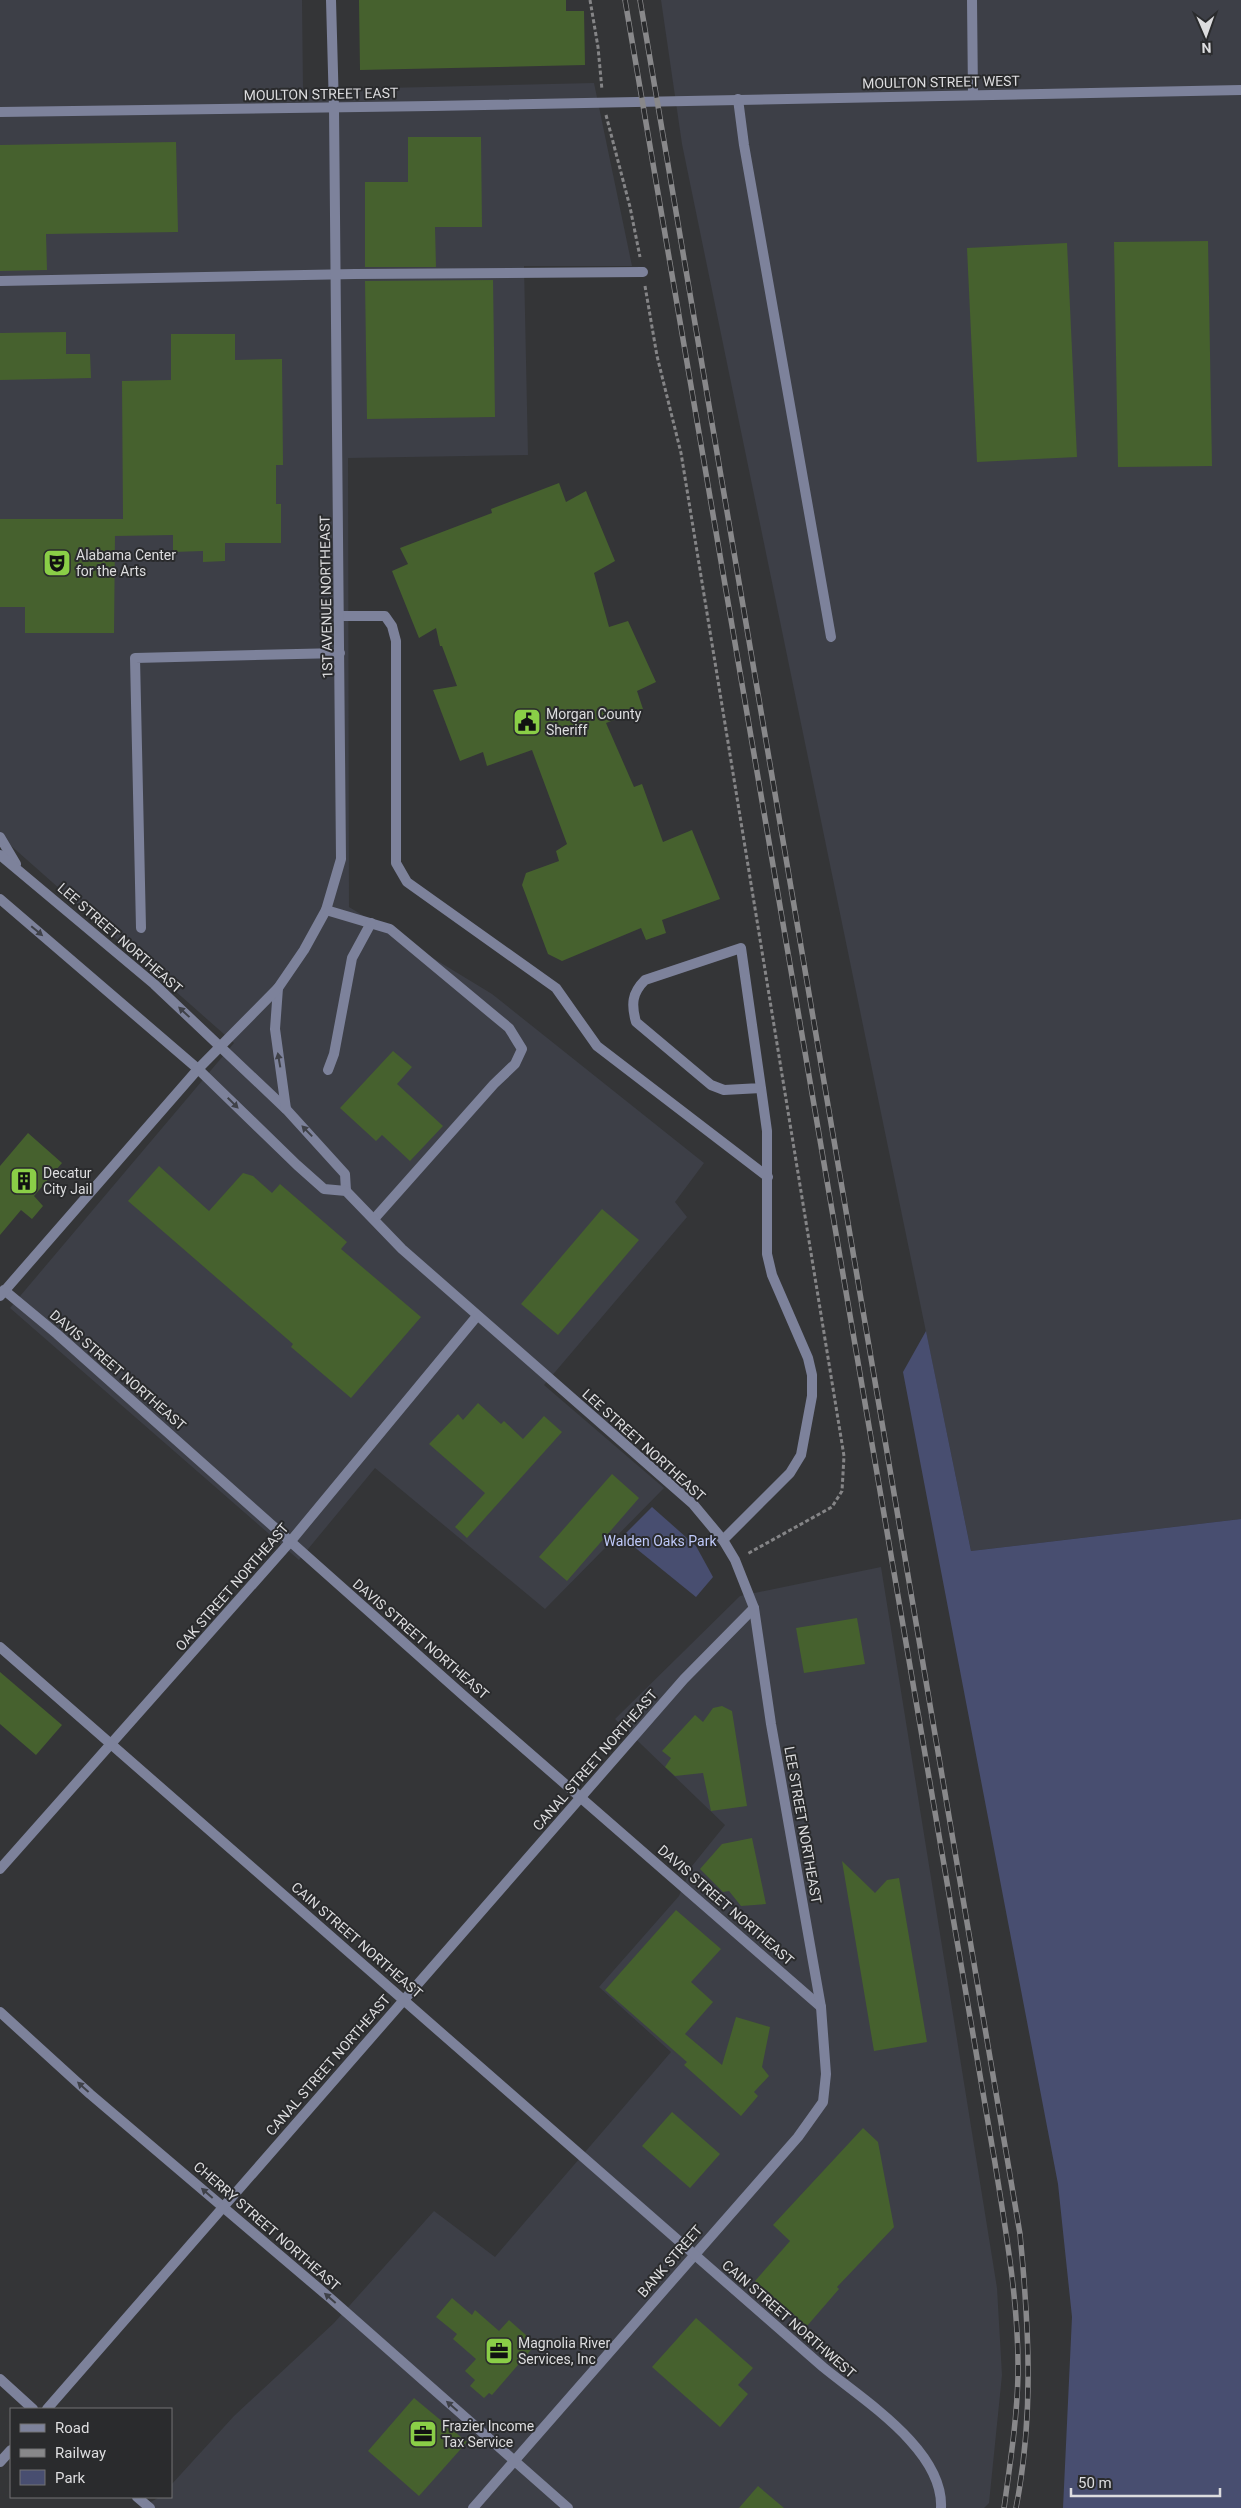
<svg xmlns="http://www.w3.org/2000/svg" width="1241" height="2508" font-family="Roboto,sans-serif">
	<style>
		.built { fill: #3d3f47 }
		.green { fill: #484e70 }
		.building { fill: #46612e }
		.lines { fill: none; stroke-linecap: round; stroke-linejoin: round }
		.path { stroke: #858587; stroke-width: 3; stroke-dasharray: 4 2.5; stroke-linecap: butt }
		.service { stroke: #7d829b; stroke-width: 10 }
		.minor { stroke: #7d829b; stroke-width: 10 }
		.tertiary { stroke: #7d829b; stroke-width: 10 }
		.rail-casing { stroke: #88888a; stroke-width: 5.5 }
		.rail { stroke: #2a2b2d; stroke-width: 4; stroke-dasharray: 11; stroke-linecap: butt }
		.oneway { fill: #3f4148 }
		.labels { text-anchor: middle; stroke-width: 4; stroke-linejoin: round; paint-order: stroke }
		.street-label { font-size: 14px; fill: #dddddf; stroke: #2a2b2d }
		.poi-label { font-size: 14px; fill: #dddddf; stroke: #2a2b2d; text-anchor: start }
		.park-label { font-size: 14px; fill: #bfc9f9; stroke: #2a2b2d }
	</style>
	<rect width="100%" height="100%" fill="#343537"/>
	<g class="built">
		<path d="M0,0H302L303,90L594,83L632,266H524L528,455L348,458L349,907L492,994L704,1163L675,1202L687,1217L544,1385L664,1488L545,1609L375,1468L299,1560L10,1308L234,1043L0,836Z"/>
		<path d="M661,0H1241V1519L971,1551L682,144Z"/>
		<path d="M881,1567L997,2288L1002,2375L989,2503L984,2508H139L160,2497H171V2485L234,2416L334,2323L434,2211L495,2257L671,2052L599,1987L679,1896L692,1866L725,1825L615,1719L740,1596Z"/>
	</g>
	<g class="green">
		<path d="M926,1331L971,1551L1241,1519V2508H1063L1072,2317L1058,2184L903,1372Z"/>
		<path d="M652,1507L696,1546L713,1577L696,1597L622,1537Z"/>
	</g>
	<g class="building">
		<path d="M359,0H566V11H584L585,65L360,70Z"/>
		<path d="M408,137H481L482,227H435L436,267H365V182H408Z"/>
		<path d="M176,142L178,232L46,234L47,270L0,271V145Z"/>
		<path d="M1208,241L1212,466L1118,467L1114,242Z"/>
		<path d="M1067,243L1077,457L977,462L967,248Z"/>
		<path d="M493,280L495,417L367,419L365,281Z"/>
		<path d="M66,332V354H90L91,378L0,380V333Z"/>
		<path d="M171,334H235V360L282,359L283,465H276V504H281V543H225V561L203,562V551L173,552V535L115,536L114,633H25V607H0V519H123L122,381L171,380Z"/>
		<path d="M559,483L566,502L586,491L615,561L594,573L609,627L628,621L656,682L637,691L643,709L606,723L634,787L642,784L663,842L692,830L720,899L662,920L666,933L646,940L641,928L562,961L548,954L522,885L526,873L559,861L556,851L567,844L532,750L487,766L483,752L460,761L433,690L457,686L442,646H440L436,628L419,638L392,571L408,564L400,548L492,513L491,509Z"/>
		<path d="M393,1051L412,1067L397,1084L443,1126L410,1161L382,1135L376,1141L340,1108Z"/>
		<path d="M28,1133L62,1163L34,1196L43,1206L32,1219L21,1210L0,1235V1166Z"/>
		<path d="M159,1166L209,1211L243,1173L253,1176L272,1193L280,1184L347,1242L341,1249L421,1317L351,1398L291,1347L293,1344L128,1201Z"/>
		<path d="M602,1209L639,1240L558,1335L521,1304Z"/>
		<path d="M478,1403L501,1424L504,1421L523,1439L544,1416L562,1432L467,1538L455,1527L485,1493L429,1444L458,1414L463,1420Z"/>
		<path d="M612,1474L639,1498L567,1581L539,1557Z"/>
		<path d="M857,1618L865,1664L804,1673L796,1628Z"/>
		<path d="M0,1672L62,1725L36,1755L0,1724Z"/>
		<path d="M722,1706L732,1711L747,1806L711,1811L703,1773L675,1776L665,1767L671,1758L662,1751L695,1715L703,1722L713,1708Z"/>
		<path d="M752,1838L766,1904L741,1906L729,1891L723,1892L700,1869L722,1844Z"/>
		<path d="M842,1861L875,1893L887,1880L899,1878L927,2042L874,2051Z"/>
		<path d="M676,1910L721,1949L691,1982L713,2002L685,2034L722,2065L736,2017L770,2027L762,2067L769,2076L754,2092L758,2096L741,2116L684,2065L687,2062L605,1990Z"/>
		<path d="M672,2112L720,2154L690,2188L642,2146Z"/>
		<path d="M863,2128L878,2142L894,2227L837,2287L839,2289L807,2326L755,2281L790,2241L773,2225Z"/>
		<path d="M452,2298L472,2315L475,2310L499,2331L509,2320L536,2344L492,2395L489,2393L484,2398L470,2386L475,2380L465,2371L476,2359L453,2339L457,2334L436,2317Z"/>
		<path d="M696,2318L753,2368L738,2385L748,2394L720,2427L652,2367Z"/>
		<path d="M414,2398L467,2442L419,2496L368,2451Z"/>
		<path d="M758,2486L784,2508H739Z"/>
	</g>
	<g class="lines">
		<g class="path">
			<path d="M590,0L598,47L602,90"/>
			<path d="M606,115L630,207L640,257"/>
			<path d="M645,286L657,356L681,453L844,1456L842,1491L832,1507L747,1554"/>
		</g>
		<g class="service">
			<path d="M738,99L744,145L831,637"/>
			<path d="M0,281L355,274L643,272"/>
			<path d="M340,616H385L392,626L396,641V863L407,882L556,988L597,1046L768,1177"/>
			<path d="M326,910L390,929L509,1028L522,1049L515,1064L494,1084L374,1219"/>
			<path d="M141,928L135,658L340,653"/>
			<path d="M328,1070L334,1054L352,958L371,923"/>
			<path d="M723,1540L790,1473L801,1455L812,1396V1375L808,1358L772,1275L767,1254V1131L761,1088L724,1090L711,1085L636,1022C631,1004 632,993 645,980L741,948L761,1088"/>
		</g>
		<g class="minor">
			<path d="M331,0L334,108"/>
			<path d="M972,0L973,95"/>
			<path d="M4,1290L57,1334L464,1696L821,2007"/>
			<path d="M0,1869L290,1542L477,1316"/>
			<path d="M0,2012L90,2094L330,2298L568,2508"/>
			<path d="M0,2379L33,2409"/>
			<path d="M47,2409L684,1679L754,1608"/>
			<path d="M0,2462L11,2450"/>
			<path d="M137,2497L150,2508"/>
		</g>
		<g class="tertiary">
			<path d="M0,112L432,106L1241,90"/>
			<path d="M0,837L16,864"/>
			<path d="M0,855L154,984L286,1109L345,1174L346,1191"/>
			<path d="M0,899L198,1069L297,1165L324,1189L346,1191L402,1249L693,1504L723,1540L735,1560L754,1608L771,1724L821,2007L826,2074L823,2102L798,2137L473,2508"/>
			<path d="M278,988L275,1029L286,1109"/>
			<path d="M0,1296L198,1069L278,988L304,950L326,910L341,859L334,108"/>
			<path d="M0,1647L823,2367C863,2400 944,2450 941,2508"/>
		</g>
		<defs>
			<g id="rail">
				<path d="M625,0L995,2163C1006,2233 1019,2304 1018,2375C1017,2420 1010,2464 1004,2508"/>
				<path d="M640,0L1020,2234C1029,2328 1034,2415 1016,2508"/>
			</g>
		</defs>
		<use href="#rail" class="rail-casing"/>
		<use href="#rail" class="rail"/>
	</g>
	<defs><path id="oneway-solid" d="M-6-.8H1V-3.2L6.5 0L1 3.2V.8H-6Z" transform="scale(1.25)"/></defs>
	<g class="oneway">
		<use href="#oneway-solid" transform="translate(37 931) rotate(40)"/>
		<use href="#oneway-solid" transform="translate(184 1012) rotate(-137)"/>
		<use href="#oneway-solid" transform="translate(279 1060) rotate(-100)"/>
		<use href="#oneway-solid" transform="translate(233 1103) rotate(45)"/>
		<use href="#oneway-solid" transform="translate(307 1131) rotate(-134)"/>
		<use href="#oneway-solid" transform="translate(83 2087) rotate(-138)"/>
		<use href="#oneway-solid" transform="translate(207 2193) rotate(-139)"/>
		<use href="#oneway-solid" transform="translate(330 2298) rotate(-139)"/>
		<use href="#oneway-solid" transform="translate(452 2406) rotate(-139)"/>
	</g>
	<defs>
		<symbol id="theatre-square" viewBox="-11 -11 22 22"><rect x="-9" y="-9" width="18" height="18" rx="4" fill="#8ace47" stroke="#2a2b2d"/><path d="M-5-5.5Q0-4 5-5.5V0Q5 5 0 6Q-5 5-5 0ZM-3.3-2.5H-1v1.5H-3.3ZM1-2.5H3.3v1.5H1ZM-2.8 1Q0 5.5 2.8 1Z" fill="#111"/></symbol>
		<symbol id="civic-square" viewBox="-11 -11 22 22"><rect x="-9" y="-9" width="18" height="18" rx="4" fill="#8ace47" stroke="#2a2b2d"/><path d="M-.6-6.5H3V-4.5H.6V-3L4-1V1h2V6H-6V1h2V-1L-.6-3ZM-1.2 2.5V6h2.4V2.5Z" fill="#111"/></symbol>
		<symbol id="building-square" viewBox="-11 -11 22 22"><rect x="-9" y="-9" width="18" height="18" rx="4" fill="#8ace47" stroke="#2a2b2d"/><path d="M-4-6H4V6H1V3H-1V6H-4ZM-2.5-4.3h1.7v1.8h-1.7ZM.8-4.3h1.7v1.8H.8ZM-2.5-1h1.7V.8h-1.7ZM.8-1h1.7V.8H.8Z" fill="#111"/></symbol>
		<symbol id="office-square" viewBox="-11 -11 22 22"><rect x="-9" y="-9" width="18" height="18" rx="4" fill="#8ace47" stroke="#2a2b2d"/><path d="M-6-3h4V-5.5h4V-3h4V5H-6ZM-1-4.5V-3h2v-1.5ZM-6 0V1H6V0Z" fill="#111"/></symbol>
	</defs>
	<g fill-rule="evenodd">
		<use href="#theatre-square" x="41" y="547" width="32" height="32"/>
		<use href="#civic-square" x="511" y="706" width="32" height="32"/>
		<use href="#building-square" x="8" y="1165" width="32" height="32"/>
		<use href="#office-square" x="483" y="2335" width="32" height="32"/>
		<use href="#office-square" x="407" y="2418" width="32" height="32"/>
	</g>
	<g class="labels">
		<g class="street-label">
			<text transform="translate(941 82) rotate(-1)" y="5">MOULTON STREET WEST</text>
			<text transform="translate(321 94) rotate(-1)" y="5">MOULTON STREET EAST</text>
			<text transform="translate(326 597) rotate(-91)" y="5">1ST AVENUE NORTHEAST</text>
			<text transform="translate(120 938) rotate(41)" y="5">LEE STREET NORTHEAST</text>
			<text transform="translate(118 1370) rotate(41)" y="5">DAVIS STREET NORTHEAST</text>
			<text transform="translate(644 1445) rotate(42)" y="5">LEE STREET NORTHEAST</text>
			<text transform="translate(232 1587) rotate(-49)" y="5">OAK STREET NORTHEAST</text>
			<text transform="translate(421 1639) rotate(41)" y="5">DAVIS STREET NORTHEAST</text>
			<text transform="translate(595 1760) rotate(-49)" y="5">CANAL STREET NORTHEAST</text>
			<text transform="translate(803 1825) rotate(80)" y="5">LEE STREET NORTHEAST</text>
			<text transform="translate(726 1905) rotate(41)" y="5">DAVIS STREET NORTHEAST</text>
			<text transform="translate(357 1940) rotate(41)" y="5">CAIN STREET NORTHEAST</text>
			<text transform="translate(328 2065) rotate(-49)" y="5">CANAL STREET NORTHEAST</text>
			<text transform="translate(267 2226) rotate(41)" y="5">CHERRY STREET NORTHEAST</text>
			<text transform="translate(670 2261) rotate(-49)" y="5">BANK STREET</text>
			<text transform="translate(789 2319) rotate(41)" y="5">CAIN STREET NORTHWEST</text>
		</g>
		<g class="poi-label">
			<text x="76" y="560">Alabama Center<tspan x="76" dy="16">for the Arts</tspan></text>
			<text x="546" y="719">Morgan County<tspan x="546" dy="16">Sheriff</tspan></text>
			<text x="43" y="1178">Decatur<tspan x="43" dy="16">City Jail</tspan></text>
			<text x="518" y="2348">Magnolia River<tspan x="518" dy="16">Services, Inc</tspan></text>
			<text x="442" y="2431">Frazier Income<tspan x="442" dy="16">Tax Service</tspan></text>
		</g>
		<g class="park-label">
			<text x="660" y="1546">Walden Oaks Park</text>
		</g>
	</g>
	<rect x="10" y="2408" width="162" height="90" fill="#2a2b2d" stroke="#727274"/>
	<rect x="20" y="2424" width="25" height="8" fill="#7d829b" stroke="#727274"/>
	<text x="55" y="2433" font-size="15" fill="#dddddf">Road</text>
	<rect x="20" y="2449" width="25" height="8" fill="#88888a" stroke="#727274"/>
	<text x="55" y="2458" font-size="15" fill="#dddddf">Railway</text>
	<rect x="20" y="2470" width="25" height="15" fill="#484e70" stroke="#727274"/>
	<text x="55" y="2483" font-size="15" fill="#dddddf">Park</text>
	<g transform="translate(1206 35) rotate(178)" stroke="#2a2b2d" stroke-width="4" paint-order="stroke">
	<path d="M0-4L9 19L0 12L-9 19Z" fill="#dddddf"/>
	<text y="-8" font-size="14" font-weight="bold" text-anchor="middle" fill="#dddddf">N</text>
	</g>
	<path d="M1071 2488v8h149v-8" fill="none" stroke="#dddddf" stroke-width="2.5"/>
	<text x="1078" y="2488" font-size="15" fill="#dddddf" stroke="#2a2b2d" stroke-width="4" paint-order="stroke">50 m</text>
</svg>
